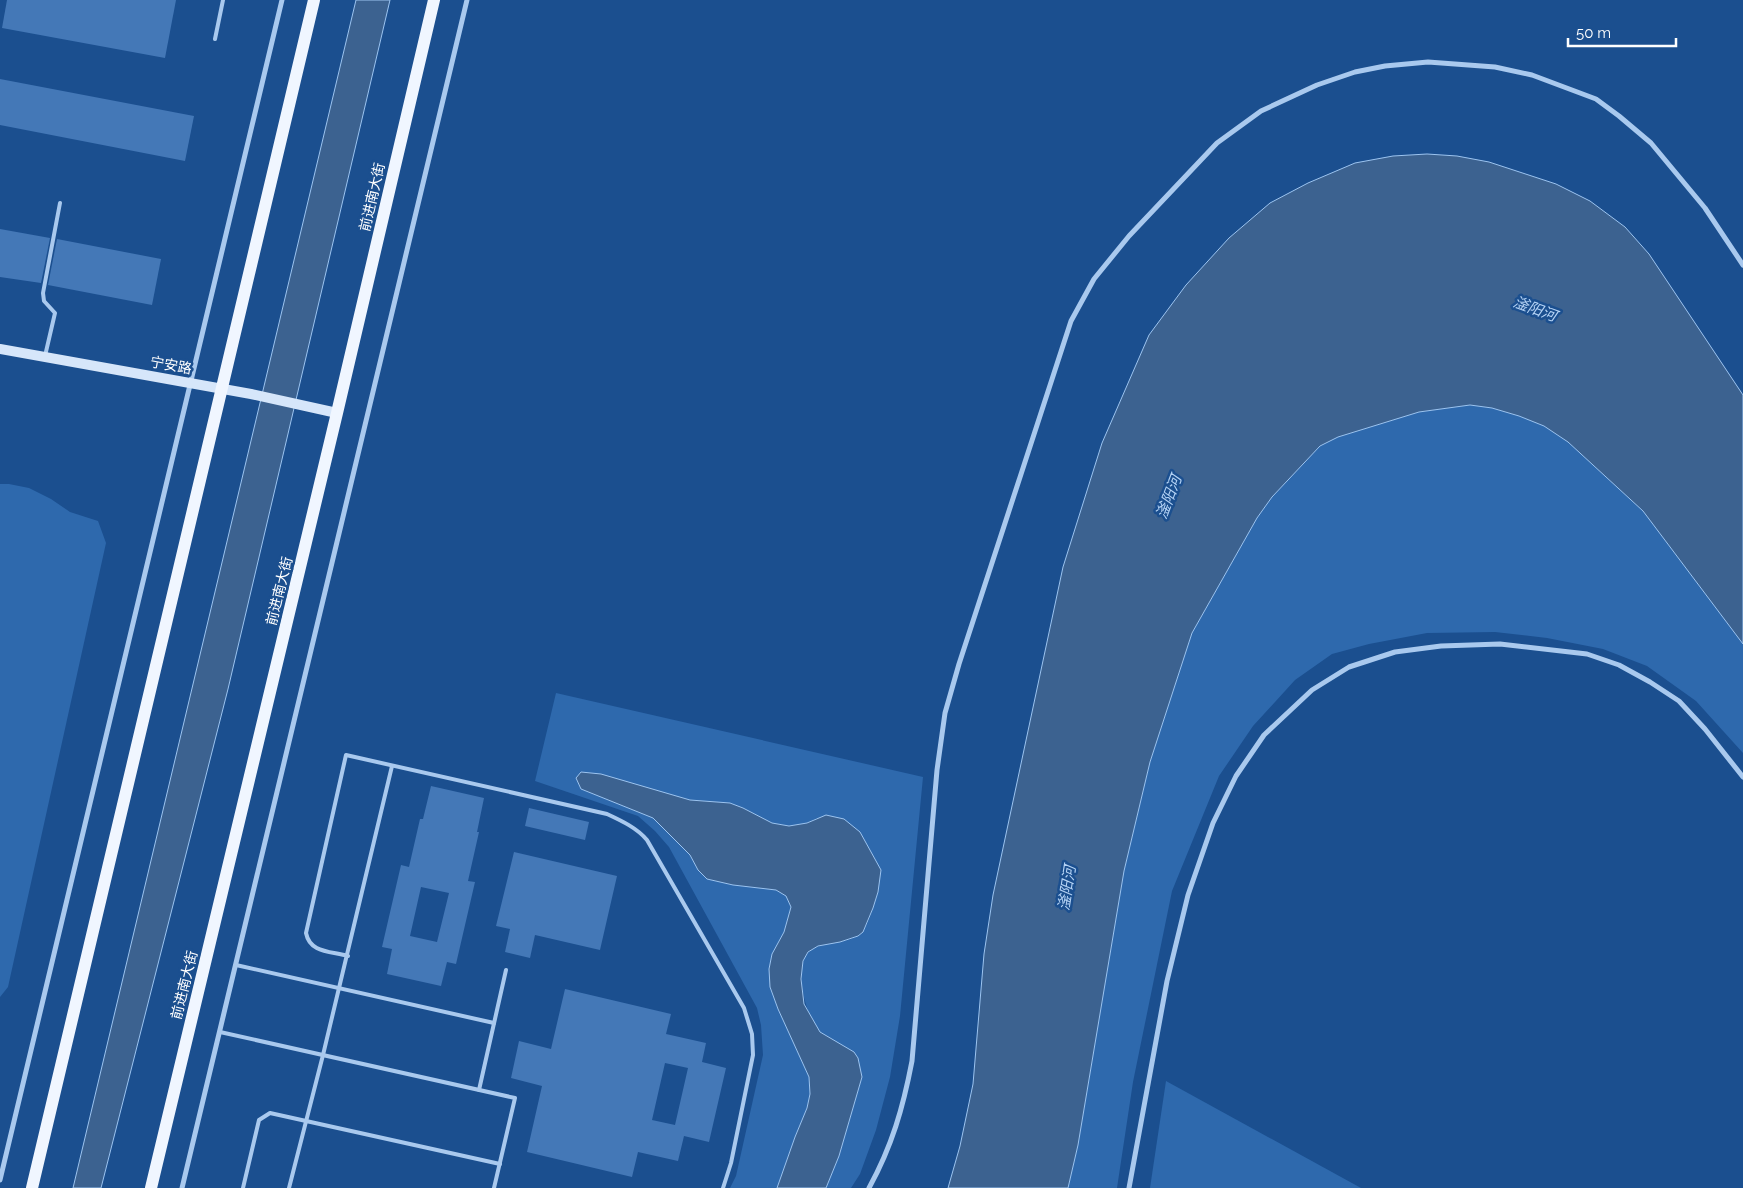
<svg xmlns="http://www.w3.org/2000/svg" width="1743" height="1188" font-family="Raleway,'Noto Sans SC',sans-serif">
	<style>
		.green { fill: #2e69ad }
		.water { fill: #3c6290; stroke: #9cc4f0 }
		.building { fill: #4478b7; fill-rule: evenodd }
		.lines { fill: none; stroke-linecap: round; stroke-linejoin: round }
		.lane { stroke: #a9c9ee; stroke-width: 4 }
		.street { stroke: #a9c9ee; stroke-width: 5 }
		.secondary { stroke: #d6e6fa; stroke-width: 10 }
		.primary { stroke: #f0f6ff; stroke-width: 12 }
		.labels { text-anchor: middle; stroke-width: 5; stroke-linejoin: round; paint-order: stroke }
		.street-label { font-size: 14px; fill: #fff; stroke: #1b4f8f }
		.water-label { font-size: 15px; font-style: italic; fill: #b5d3f5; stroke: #1b4f8f }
	</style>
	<rect width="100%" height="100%" fill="#1b4f8f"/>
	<g class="green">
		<path d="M1470,405L1492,408L1519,416L1544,426L1568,442L1643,511L1743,644V753L1696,701L1647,666L1603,649L1547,638L1495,632L1427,633L1369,644L1332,654L1295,680L1253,726L1219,776L1172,891L1133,1082L1117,1188H1068L1078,1145L1124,871L1150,762L1192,633L1257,518L1272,497L1320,446L1338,437L1419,412Z"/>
		<path d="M0,484H9L29,488L51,499L70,512L98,521L106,543L8,987L0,997Z"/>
		<path d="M556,693L923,777L900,1016L890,1077L876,1130L860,1174L851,1188H826L839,1156L862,1077L854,1052C843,1046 829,1041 820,1033C806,1019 792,965 810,951C823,940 853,945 863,931C870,921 874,904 878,892L817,818L807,823L789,826L772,823L743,808L730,803L690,800L576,778L581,789L653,818L690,855L698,870L707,879L733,885L776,890L786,895L791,907L784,932L778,943L770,987L778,1009L809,1077L810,1094L807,1108L795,1137L777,1188H730L736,1176L763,1055L761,1025L757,1008L669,847L655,831L638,816L535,781Z"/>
		<path d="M1166,1081L1361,1188H1150Z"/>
	</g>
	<g class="water">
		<path d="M356,0H390L228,689L101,1188H73Z"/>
		<path d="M1427,154L1457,156L1489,162L1556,184L1590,201L1625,227L1649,254L1743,395V644L1643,511L1568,442L1544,426L1519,416L1492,408L1470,405L1419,412L1338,437L1320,446L1272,497L1257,518L1192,633L1150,762L1124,871L1078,1145L1068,1188H948L960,1146L973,1084L984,954L993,895L1063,567L1102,443L1149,335L1186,285L1229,238L1270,203L1308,183L1355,163L1393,156Z"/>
		<path d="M581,772L601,774L690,800L730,803L743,808L772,823L789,826L807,823L826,815L844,819L860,832L881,870L878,892L873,908L863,932L858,936L840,942L818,946L808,952L803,961L801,979L804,1004L820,1032L854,1052L858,1058L862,1077L839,1156L826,1188H777L795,1137L807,1108L810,1094L809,1077L778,1009L770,987L769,969L772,954L784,932L791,907L786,896L776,890L733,885L707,879L698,870L690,855L653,818L581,789L576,778Z"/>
	</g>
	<g class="building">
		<path d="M7,0H176L165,58L2,28Z"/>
		<path d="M0,79L194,116L185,161L0,125Z"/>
		<path d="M0,229L50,238L41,283L0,277Z"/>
		<path d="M57,239L161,259L152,305L48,285Z"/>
		<path d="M431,786L484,798L477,832H479L468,881L475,882L456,964L447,962L441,986L387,974L392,949L382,947L401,865L409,867L420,819H423ZM421,887L449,893L437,942L410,936Z"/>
		<path d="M529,808L589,822L585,840L525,826Z"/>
		<path d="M514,852L617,876L600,950L535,935L530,958L505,952L510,929L496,926Z"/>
		<path d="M565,989L671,1014L666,1034L706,1043L702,1062L726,1068L709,1142L684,1136L678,1161L638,1152L632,1177L527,1152L542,1086L511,1078L519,1041L551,1049ZM665,1063L688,1068L675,1125L652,1120Z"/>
	</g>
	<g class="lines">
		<g class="lane">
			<path d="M215,39L223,0"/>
			<path d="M45,356L55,313L44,301L43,293L60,203"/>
			<path d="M348,956C330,951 310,953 306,933L346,755L607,814C622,821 637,828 647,840L744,1008L752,1034L753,1055L731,1163L723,1188"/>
			<path d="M236,965L494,1023"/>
			<path d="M220,1032L515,1098L494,1188"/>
			<path d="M479,1090L506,970"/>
			<path d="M243,1188L259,1120L270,1113L500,1164"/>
			<path d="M289,1188L323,1055L392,766"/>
		</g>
		<g class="street">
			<path d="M0,1180L282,0"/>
			<path d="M182,1188L467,0"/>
			<path d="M869,1188C892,1146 903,1108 912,1061L937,770L945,713L959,664L1071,321L1094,279L1129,236L1217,143L1261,111L1317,85L1355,72L1385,66L1428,62L1495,67L1532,75L1596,99L1619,116L1651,143L1705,208L1743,265"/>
			<path d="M1129,1188L1167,981L1188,895L1213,823L1236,776L1264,735L1312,690L1349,667L1395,652L1441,646L1500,644L1587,654L1619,665L1650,682L1679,701L1705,729L1743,777"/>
		</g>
		<path class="secondary" d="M0,349L251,394L337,413"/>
		<g class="primary">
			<path d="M32,1188L314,0"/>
			<path d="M151,1188L337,413L434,0"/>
		</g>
	</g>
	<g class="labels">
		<g class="street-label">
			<text transform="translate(372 197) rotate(-77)" y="5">前进南大街</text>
			<text transform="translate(171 365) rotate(10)" y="5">宁安路</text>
			<text transform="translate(279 591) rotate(-76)" y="5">前进南大街</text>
			<text transform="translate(184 985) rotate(-76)" y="5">前进南大街</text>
		</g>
		<g class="water-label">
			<text transform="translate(1535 309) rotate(20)" y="5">滏阳河</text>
			<text transform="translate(1169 497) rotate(-69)" y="5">滏阳河</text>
			<text transform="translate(1067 888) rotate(-81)" y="5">滏阳河</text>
		</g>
	</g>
	<path d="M1568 38v8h108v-8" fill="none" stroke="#ffffff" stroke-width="2.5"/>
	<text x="1576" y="38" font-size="15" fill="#ffffff" stroke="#1b4f8f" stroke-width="4" paint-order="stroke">50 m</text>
</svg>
